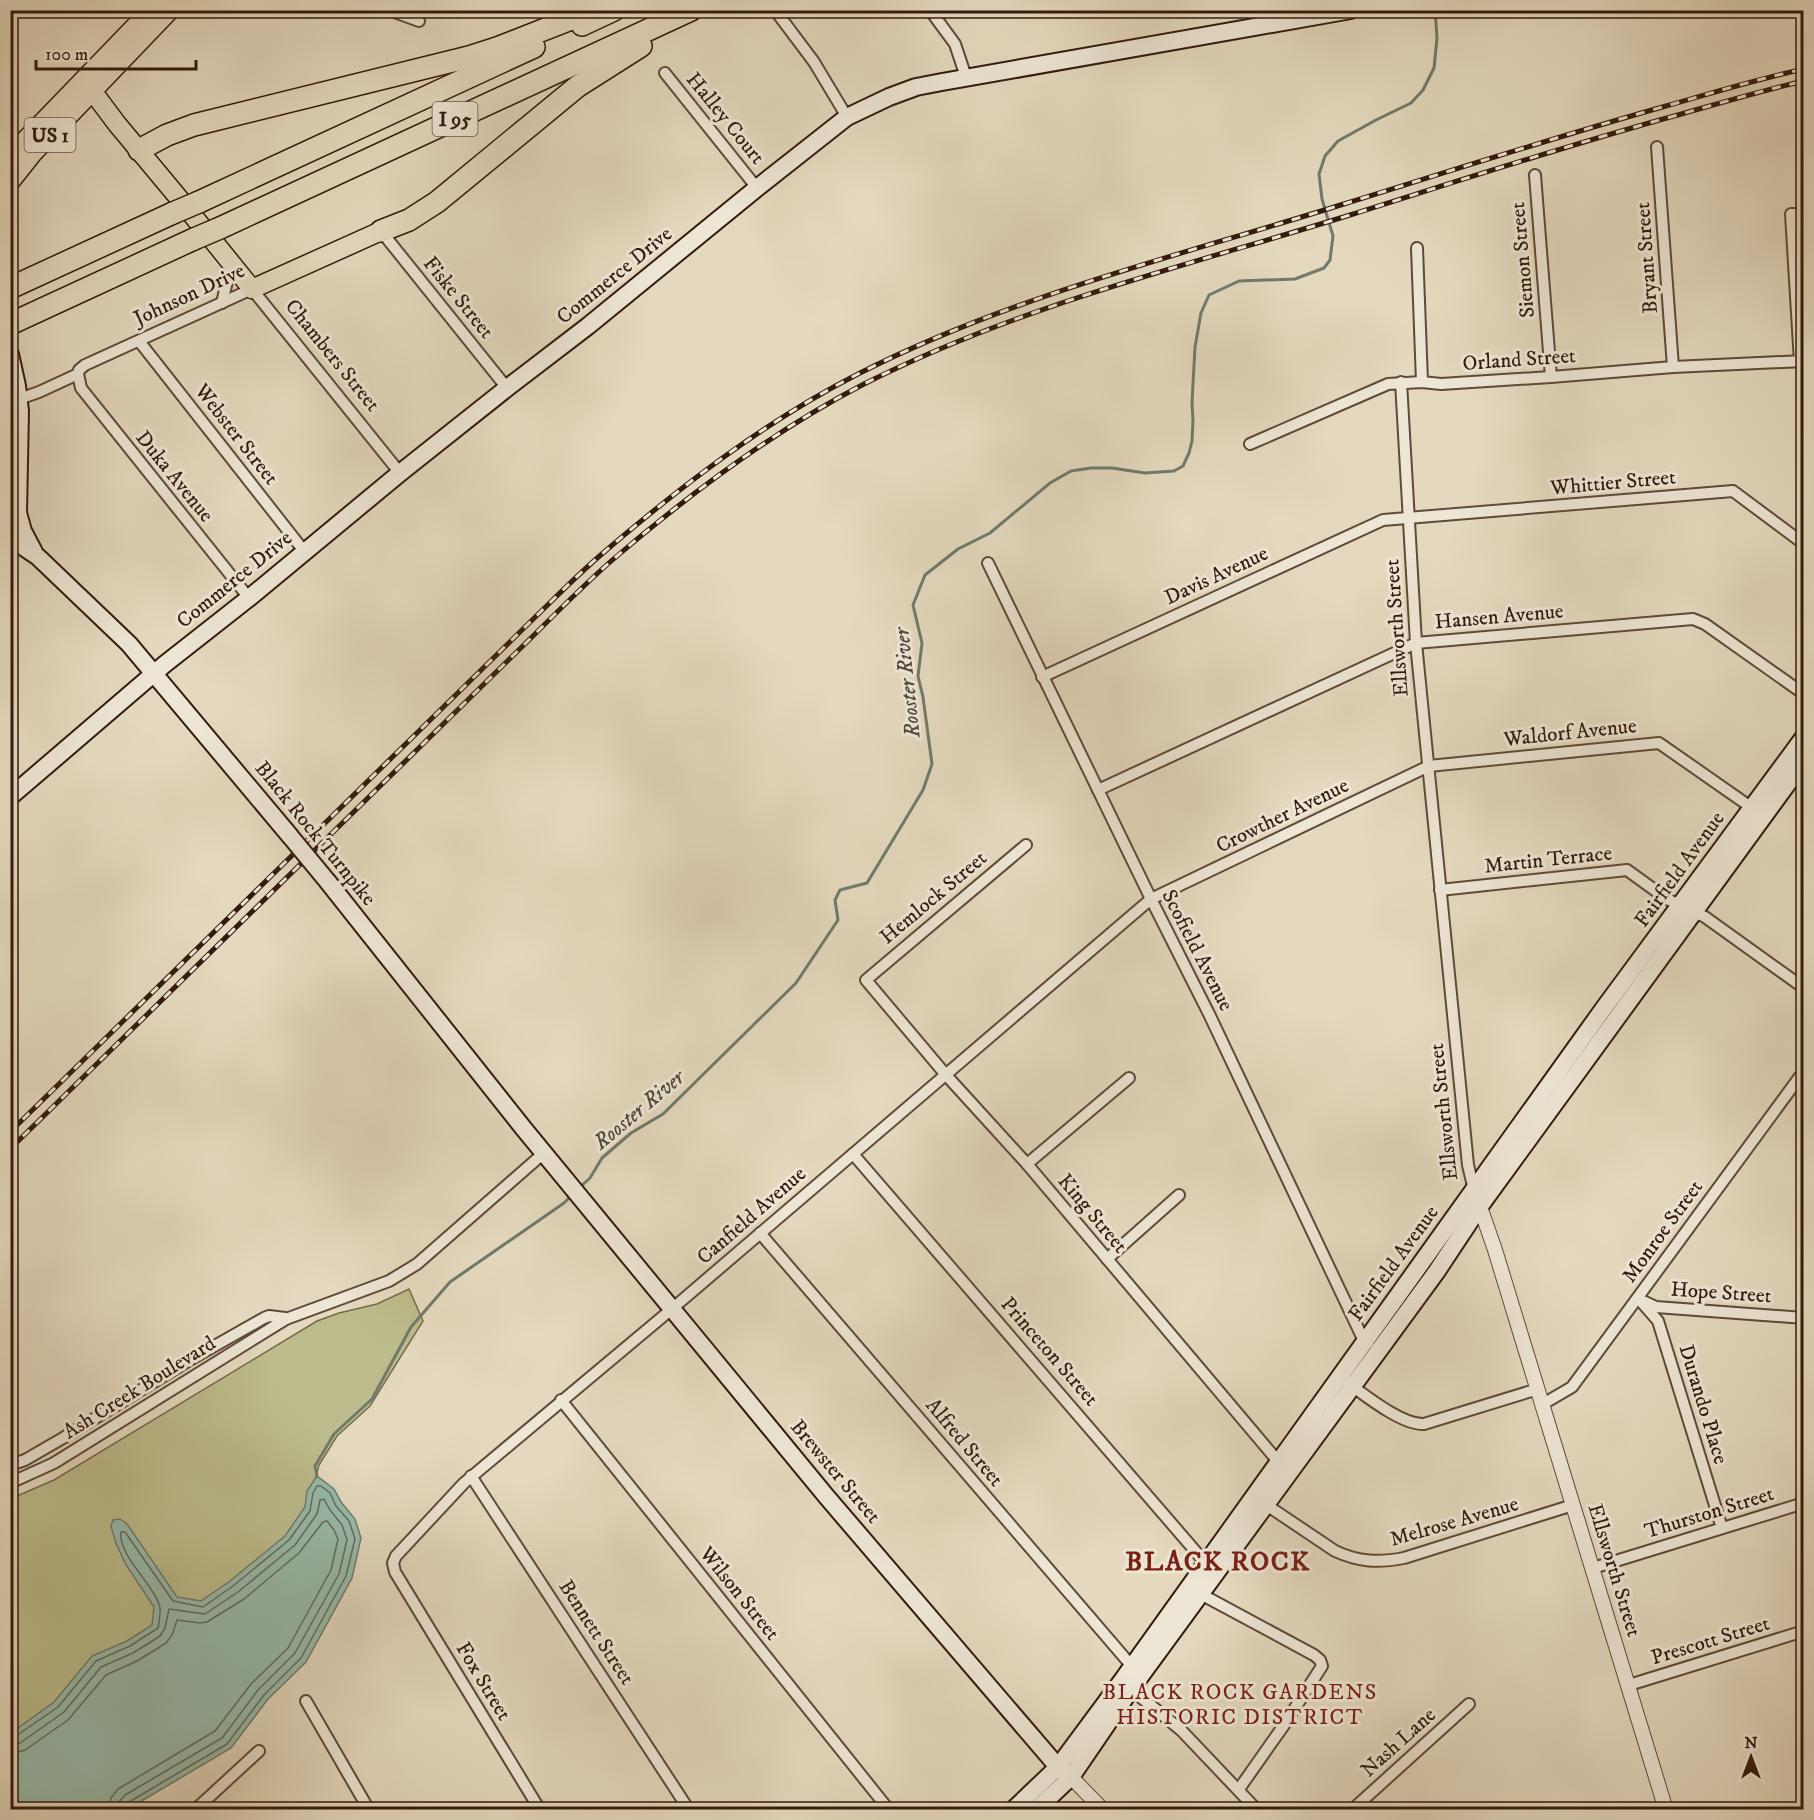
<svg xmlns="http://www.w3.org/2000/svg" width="1814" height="1820" font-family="'IM FELL DW Pica',serif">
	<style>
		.green { fill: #bcbc8c; stroke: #776b4c; stroke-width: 1.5 }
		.water { fill: #97bbac; stroke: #6f7b6c; stroke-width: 1.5 }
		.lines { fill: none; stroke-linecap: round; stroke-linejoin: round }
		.shore { stroke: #646a5c; stroke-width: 1.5 }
		.stream { stroke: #6f7b6c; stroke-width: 3 }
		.minor-casing { stroke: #5e4a39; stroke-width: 14 }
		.tertiary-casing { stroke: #5e4a39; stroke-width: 16 }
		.secondary-casing { stroke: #321a0d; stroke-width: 20 }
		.primary-casing { stroke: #321a0d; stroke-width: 21 }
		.motorway-casing { stroke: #321a0d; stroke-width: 24 }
		.minor { stroke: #ede6d5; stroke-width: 10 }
		.tertiary { stroke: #ede6d5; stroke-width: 14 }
		.secondary { stroke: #ede6d5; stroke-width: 16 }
		.primary { stroke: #e4d9be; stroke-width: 18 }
		.motorway { stroke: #e4d9be; stroke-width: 21 }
		.rail-casing { stroke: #321a0d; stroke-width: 5 }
		.rail { stroke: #ede6d5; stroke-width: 3; stroke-dasharray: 9; stroke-linecap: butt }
		.secondary-bridge-casing { stroke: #321a0d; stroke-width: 20; stroke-linecap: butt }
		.motorway-bridge-casing { stroke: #321a0d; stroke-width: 24; stroke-linecap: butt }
		.secondary-bridge { stroke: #ede6d5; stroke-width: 16 }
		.motorway-bridge { stroke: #e4d9be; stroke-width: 21 }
		.labels { text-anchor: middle; stroke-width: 6; stroke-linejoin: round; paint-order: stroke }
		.shield { fill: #ede6d5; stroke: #6a5749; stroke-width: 1.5 }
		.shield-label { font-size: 20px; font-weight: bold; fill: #321a0d }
		.street-label { font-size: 21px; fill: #321a0d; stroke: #ede6d5 }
		.water-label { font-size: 22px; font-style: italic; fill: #504a3d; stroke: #ede6d5 }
		.neighbourhood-label { font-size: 22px; letter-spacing: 1.5px; fill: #7a1f14; stroke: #ede6d5 }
		.district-label { font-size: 27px; font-weight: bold; letter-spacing: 1.5px; fill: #7a1f14; stroke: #ede6d5 }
	</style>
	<rect width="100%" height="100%" fill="#e4d9be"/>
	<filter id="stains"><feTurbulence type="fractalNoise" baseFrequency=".00333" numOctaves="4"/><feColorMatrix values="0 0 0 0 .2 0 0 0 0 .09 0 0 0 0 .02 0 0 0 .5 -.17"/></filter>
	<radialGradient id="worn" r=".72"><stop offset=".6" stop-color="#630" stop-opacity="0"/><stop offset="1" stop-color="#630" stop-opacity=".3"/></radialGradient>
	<path class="green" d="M409,1289L423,1321L370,1406L337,1436L319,1465L311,1495L316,1526L11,1787L10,1499L54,1480L317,1321L339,1313L377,1304Z"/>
	<path class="water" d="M317,1476L334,1489L341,1502L355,1519L361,1538L352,1578L306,1662L268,1699L231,1748L128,1809H11V1733L54,1702L92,1656L127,1641L152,1625L154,1607L125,1563L116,1543L111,1526L113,1520L120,1519L127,1524L177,1597L201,1601L230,1581L285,1536L305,1507L307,1491Z"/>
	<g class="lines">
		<g class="shore">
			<path d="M10,1738L16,1736L58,1707L96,1661L130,1646L158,1628C159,1621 162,1610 159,1604C152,1583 118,1555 121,1532H125L173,1601L203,1607L233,1586L289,1540L310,1511L313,1493L317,1486H321L330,1493L336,1506L349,1521L355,1539L346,1576L301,1658L264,1695L227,1744L129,1802L126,1805V1810"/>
			<path d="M10,1745L20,1743L64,1712L101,1667L133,1653L160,1636L165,1628L169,1609L205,1614L238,1592L295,1545L317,1514L320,1500L324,1499L330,1510L342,1525L347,1540L339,1574L295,1653L258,1690L222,1738L125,1795L119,1802L118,1810"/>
			<path d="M10,1754L25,1750L68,1720L106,1675L137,1661L166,1643L172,1635L177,1620L200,1623L207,1622L244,1599L299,1553L323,1522L327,1521L334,1530L338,1539L331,1570L288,1648L251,1684L215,1731L118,1789L111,1798L109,1810"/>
		</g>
		<g class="stream">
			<path d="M579,1188L590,1178L602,1158L631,1133L663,1114L796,983L838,920L835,900L840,890L867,883L923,790L932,764L923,697L918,676L922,643L913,605L925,575L958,549L990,533L1050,483L1071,471L1091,468H1112L1145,473L1174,471L1183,466L1189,453L1192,441L1193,421L1192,402L1195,347L1201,313L1209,295L1239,281L1295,279L1324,268L1330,260L1333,236L1322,199L1319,174L1325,156L1338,141L1376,120L1411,103L1423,90L1434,68L1437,38L1435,10"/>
			<path d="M317,1476L315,1466L334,1434L372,1399L411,1327L450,1282L564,1203L572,1195"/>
		</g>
		<defs>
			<g id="minor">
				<path d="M394,10L397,13L419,21"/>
				<path d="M775,10L814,62L847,117"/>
				<path d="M930,10L955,44L966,77"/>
				<path d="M665,73L757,188"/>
				<path d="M1657,147L1673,367"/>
				<path d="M1535,175L1551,377"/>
				<path d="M381,231L507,388"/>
				<path d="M1417,248L1422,382"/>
				<path d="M222,303L231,264"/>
				<path d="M139,341L304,551"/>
				<path d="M1800,362L1791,214H1804"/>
				<path d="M78,374L81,388L249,598"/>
				<path d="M1401,382L1416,643L1468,1165L1474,1190"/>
				<path d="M19,399L39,392L78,374L79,370L85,365L252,289L400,473"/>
				<path d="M1250,444L1388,384L1422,382L1441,384L1551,377L1673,367L1804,361"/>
				<path d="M988,563L1151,899L1210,1016L1364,1341L1368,1343"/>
				<path d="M1042,677L1383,520L1733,491L1804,544"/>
				<path d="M1098,790L1416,643L1693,619L1705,624L1804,694"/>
				<path d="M1026,845L866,980L946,1075L1027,1164L1282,1466"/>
				<path d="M1440,890L1627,870L1667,899L1705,917L1804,988"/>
				<path d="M853,1154L1209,1567"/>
				<path d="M1027,1164L1129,1078"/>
				<path d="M760,1233L1136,1671"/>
				<path d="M1107,1259L1179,1195"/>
				<path d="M1638,1298L1658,1321L1722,1528"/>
				<path d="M1643,1301L1656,1307L1804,1318"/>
				<path d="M1348,1383C1366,1396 1402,1425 1424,1424L1538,1389"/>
				<path d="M561,1400L889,1810"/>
				<path d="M1543,1404L1572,1387L1804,1071"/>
				<path d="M10,1465L25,1460L63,1438L188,1361L264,1318L269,1316L285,1318"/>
				<path d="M471,1476L689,1810"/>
				<path d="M10,1483L54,1463L286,1319L389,1281L417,1264L545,1152"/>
				<path d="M1262,1502L1335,1551C1359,1562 1378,1563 1404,1558L1573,1505"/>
				<path d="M1593,1568L1804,1503"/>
				<path d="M1197,1592L1314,1655L1320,1660L1322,1666L1284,1725L1239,1789"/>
				<path d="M1629,1685L1804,1631"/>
				<path d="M1127,1686L1181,1730L1257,1810"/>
				<path d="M306,1701L369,1810"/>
				<path d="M195,1810L259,1751"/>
				<path d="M540,1810L395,1572L393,1563L396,1556L464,1483L673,1308L1151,899L1429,766L1659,743L1755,810"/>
				<path d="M1352,1810L1469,1704"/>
			</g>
			<g id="tertiary">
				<path d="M1477,1198L1495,1250L1666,1810"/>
				<path d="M1071,1777L1103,1810"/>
			</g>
			<g id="secondary">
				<path d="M10,354L17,386L20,411L18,513L23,531L34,552"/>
				<path d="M10,538L38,557L129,644L290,836"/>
				<path d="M10,797L165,664L249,598L400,473L507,388L588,326L757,188L847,117L889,97L916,87L942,82L1351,10"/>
				<path d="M328,882L524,1129L826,1496L1058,1767L1065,1773"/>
				<path d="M1013,1810L1058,1767L1121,1682L1604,1008L1804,737"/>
				<path d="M1036,1810L1071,1777L1131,1689L1437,1271L1480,1206L1804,761"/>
			</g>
			<g id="primary">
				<path d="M84,80L117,124L177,196L252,289L381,231"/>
				<path d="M10,156L151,10"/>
				<path d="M10,182L33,153L170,10"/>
			</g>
			<g id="motorway">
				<path d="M582,25L614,10"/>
				<path d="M139,150L167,135L194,125L469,57L497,48L594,10"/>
				<path d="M199,202L534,47"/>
				<path d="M220,228L691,10"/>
				<path d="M381,231L409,220L437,202L578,86L641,46"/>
				<path d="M10,288L173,213"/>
				<path d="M10,324L194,239"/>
			</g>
		</defs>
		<use href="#minor" class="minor-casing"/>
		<use href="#tertiary" class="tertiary-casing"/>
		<use href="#secondary" class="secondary-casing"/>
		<use href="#primary" class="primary-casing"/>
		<use href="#motorway" class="motorway-casing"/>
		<use href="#minor" class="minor"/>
		<use href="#tertiary" class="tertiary"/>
		<use href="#secondary" class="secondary"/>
		<use href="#primary" class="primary"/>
		<use href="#motorway" class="motorway"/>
		<defs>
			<g id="rail">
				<path d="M10,1132L526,626C551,602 576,576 603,553C681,486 766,421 858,374C1013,295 1182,255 1347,203C1453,170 1559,136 1666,106C1712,93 1757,79 1804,69"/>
				<path d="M10,1149L534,635C559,610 584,585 610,562C688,495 773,431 864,384C1018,306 1186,266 1350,215C1458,181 1565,146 1674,116C1717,104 1760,91 1804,81"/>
			</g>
		</defs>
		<use href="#rail" class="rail-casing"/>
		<use href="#rail" class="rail"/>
		<defs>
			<path id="secondary-bridge" d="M290,836L328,882"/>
			<g id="motorway-bridge">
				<path d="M173,213L199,202"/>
				<path d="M194,239L220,228"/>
			</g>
		</defs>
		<use href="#secondary-bridge" class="secondary-bridge-casing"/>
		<use href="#motorway-bridge" class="motorway-bridge-casing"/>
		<use href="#secondary-bridge" class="secondary-bridge"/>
		<use href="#motorway-bridge" class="motorway-bridge"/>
	</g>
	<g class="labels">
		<g class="shield">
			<rect x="432.5" y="102" width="45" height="34" rx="4.5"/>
			<rect x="24.5" y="118" width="51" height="34" rx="4.5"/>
		</g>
		<g class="shield-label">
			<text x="455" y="126">I 95</text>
			<text x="50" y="142">US 1</text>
		</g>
		<g class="street-label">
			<text transform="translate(726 118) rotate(51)" y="7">Halley Court</text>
			<text transform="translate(1646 258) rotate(-94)" y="7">Bryant Street</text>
			<text transform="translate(1522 260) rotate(-95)" y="7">Siemon Street</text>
			<text transform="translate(614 275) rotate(-39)" y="7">Commerce Drive</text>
			<text transform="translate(189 294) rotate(-25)" y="7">Johnson Drive</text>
			<text transform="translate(459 297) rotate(51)" y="7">Fiske Street</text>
			<text transform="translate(333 355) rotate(51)" y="7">Chambers Street</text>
			<text transform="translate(1519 359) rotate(-4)" y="7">Orland Street</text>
			<text transform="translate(237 434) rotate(52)" y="7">Webster Street</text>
			<text transform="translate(175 476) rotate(51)" y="7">Duka Avenue</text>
			<text transform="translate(1613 482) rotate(-5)" y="7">Whittier Street</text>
			<text transform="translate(1216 575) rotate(-25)" y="7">Davis Avenue</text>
			<text transform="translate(234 579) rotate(-39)" y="7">Commerce Drive</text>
			<text transform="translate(1499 616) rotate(-5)" y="7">Hansen Avenue</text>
			<text transform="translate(1396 628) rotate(-94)" y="7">Ellsworth Street</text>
			<text transform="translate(1570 732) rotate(-6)" y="7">Waldorf Avenue</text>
			<text transform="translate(1282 815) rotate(-26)" y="7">Crowther Avenue</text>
			<text transform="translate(316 833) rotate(51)" y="7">Black Rock Turnpike</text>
			<text transform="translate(1548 859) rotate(-6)" y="7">Martin Terrace</text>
			<text transform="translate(1679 869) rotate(-54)" y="7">Fairfield Avenue</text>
			<text transform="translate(933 897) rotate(-40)" y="7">Hemlock Street</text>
			<text transform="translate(1198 950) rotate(63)" y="7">Scofield Avenue</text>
			<text transform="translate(1443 1112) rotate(-96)" y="7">Ellsworth Street</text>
			<text transform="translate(1093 1213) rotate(50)" y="7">King Street</text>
			<text transform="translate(751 1215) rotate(-41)" y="7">Canfield Avenue</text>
			<text transform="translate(1662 1231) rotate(-54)" y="7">Monroe Street</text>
			<text transform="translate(1393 1263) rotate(-54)" y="7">Fairfield Avenue</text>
			<text transform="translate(1721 1292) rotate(4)" y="7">Hope Street</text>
			<text transform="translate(1050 1351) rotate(49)" y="7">Princeton Street</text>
			<text transform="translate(139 1387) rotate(-32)" y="7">Ash Creek Boulevard</text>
			<text transform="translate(1704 1404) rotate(73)" y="7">Durando Place</text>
			<text transform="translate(965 1442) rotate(50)" y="7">Alfred Street</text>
			<text transform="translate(836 1471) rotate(50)" y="7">Brewster Street</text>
			<text transform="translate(1709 1512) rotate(-17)" y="7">Thurston Street</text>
			<text transform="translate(1454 1521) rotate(-16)" y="7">Melrose Avenue</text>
			<text transform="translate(1615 1570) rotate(73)" y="7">Ellsworth Street</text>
			<text transform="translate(740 1593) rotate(51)" y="7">Wilson Street</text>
			<text transform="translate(597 1632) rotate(57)" y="7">Bennett Street</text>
			<text transform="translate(1710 1640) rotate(-17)" y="7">Prescott Street</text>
			<text transform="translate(484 1681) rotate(59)" y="7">Fox Street</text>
			<text transform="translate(1398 1742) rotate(-42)" y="7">Nash Lane</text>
		</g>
		<g class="water-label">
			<text transform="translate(906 683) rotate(-96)" y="8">Rooster River</text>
			<text transform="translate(638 1109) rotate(-40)" y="8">Rooster River</text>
		</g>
		<g class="neighbourhood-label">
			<text x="1240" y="1699">BLACK ROCK GARDENS<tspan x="1240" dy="25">HISTORIC DISTRICT</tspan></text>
		</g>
		<g class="district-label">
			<text x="1218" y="1570">BLACK ROCK</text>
		</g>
	</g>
	<rect width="1814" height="1820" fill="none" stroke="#e4d9be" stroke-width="36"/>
	<rect x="12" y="12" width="1790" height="1796" fill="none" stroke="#321a0d" stroke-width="3"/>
	<rect x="18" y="18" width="1778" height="1784" fill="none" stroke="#321a0d" stroke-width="1.5"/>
	<g transform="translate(1751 1757)" stroke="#ede6d5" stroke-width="4.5" paint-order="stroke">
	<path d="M0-4.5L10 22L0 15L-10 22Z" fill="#321a0d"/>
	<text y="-9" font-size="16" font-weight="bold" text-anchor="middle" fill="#321a0d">N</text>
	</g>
	<path d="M36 60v9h160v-9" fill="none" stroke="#321a0d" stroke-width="3"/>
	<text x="45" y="60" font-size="18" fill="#321a0d" stroke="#ede6d5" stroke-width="4.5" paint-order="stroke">100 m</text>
	<rect width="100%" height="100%" filter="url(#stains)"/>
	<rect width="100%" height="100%" fill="url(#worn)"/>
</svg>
